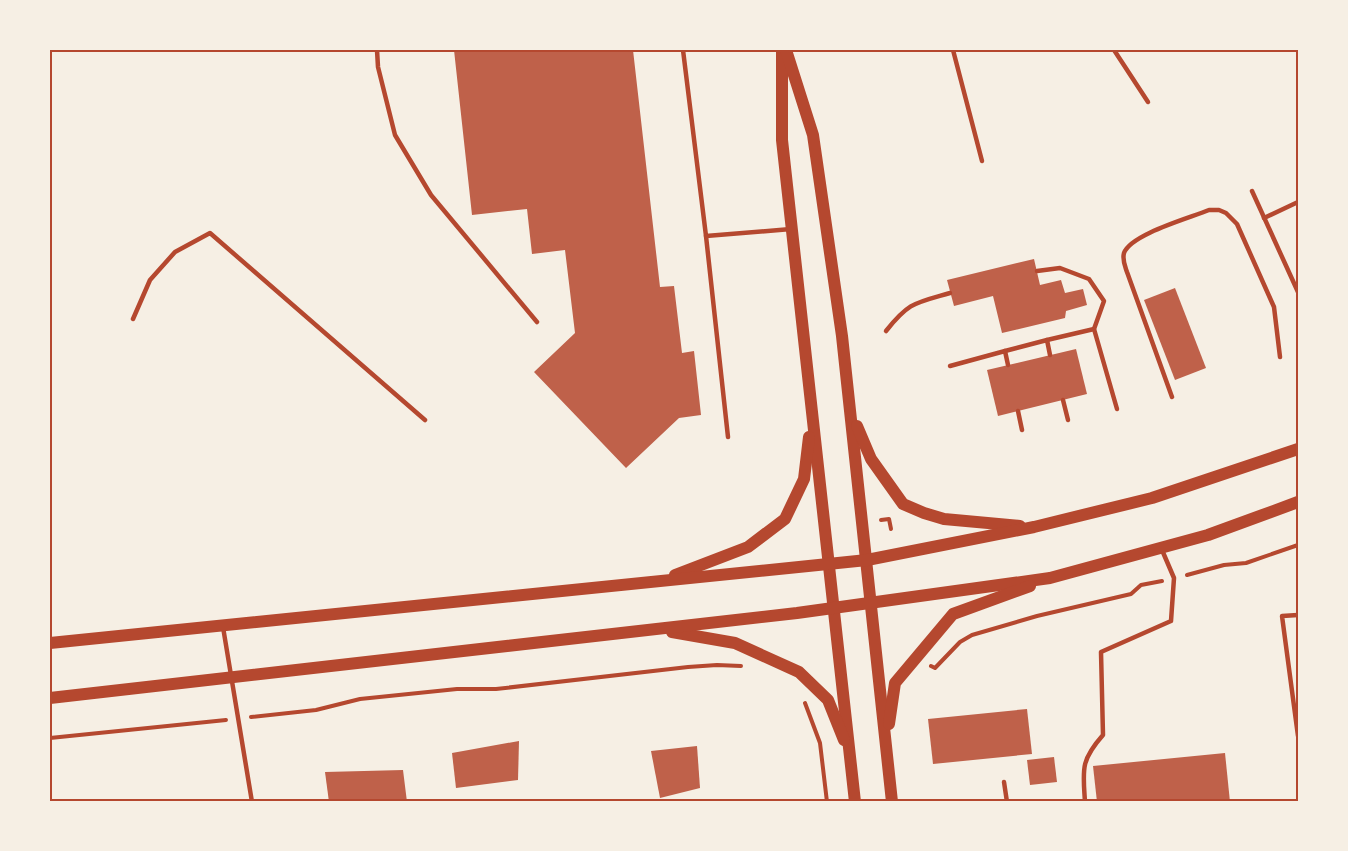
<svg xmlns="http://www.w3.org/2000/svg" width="1348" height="851" font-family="'Open Sans',sans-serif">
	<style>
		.building { fill: #bf614a }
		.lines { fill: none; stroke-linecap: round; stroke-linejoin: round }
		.path { stroke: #b5482f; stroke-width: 4 }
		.service { stroke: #b5482f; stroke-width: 4.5 }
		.secondary { stroke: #b5482f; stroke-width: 12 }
		.neatline { fill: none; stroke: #b5482f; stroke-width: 2 }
	</style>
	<rect width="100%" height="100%" fill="#f6efe4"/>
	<g class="building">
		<path d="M454,50H633L660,287L674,286L682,353L694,351L701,415L679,418L626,468L534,372L575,333L565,250L532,254L527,209L472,215Z"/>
		<path d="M1034,259L1040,285L1061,280L1065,293L1083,289L1087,305L1066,311L1065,318L1002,333L993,296L954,306L947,280Z"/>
		<path d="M1175,288L1206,368L1175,380L1144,300Z"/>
		<path d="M1076,349L1087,394L998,416L987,370Z"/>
		<path d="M1027,709L1032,754L933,764L928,719Z"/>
		<path d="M519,741L518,780L456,788L452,753Z"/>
		<path d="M697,746L700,788L660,798L651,751Z"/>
		<path d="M1225,753L1230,802H1097L1093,766Z"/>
		<path d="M1054,757L1057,782L1030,785L1027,760Z"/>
		<path d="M403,770L407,802H329L325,772Z"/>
	</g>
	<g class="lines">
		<g class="path">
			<path d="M881,520L889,519L891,529"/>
			<path d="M1187,575L1224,565L1246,563L1298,545"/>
			<path d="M931,666L935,668L960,642L972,635L1037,616L1131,594L1141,585L1162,581"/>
			<path d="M805,703L820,743L827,802"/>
			<path d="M251,717L316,710L360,699L457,689H496L688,667L717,665L741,666"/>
			<path d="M50,738L226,720"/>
		</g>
		<g class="service">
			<path d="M377,50L378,67L395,135L431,195L537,322"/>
			<path d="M683,50L706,236L791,229"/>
			<path d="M953,50L982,161"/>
			<path d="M1114,50L1148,102"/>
			<path d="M1252,191L1298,292"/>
			<path d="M1264,218L1298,202"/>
			<path d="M706,236L728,437"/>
			<path d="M1037,271L1060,268L1089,279L1104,301L1094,329"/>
			<path d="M133,319L150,280L175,252L210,233L425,420"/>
			<path d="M886,331C909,302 915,303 950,293"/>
			<path d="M1047,340L1094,329L1117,409"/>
			<path d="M1005,351L1047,340L1050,355"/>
			<path d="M950,366L1005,351L1008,365"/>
			<path d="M1172,397L1127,272C1125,266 1122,260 1124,253C1131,234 1190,218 1209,210H1219L1226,213L1237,224L1274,307L1280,357"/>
			<path d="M1063,400L1068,420"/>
			<path d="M1018,411L1022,430"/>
			<path d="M1298,615L1282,616L1298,736"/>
			<path d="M223,627L252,802"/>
			<path d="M1004,782L1007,802"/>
			<path d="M1085,802C1083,770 1080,761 1103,735L1101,652L1171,621L1174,578L1162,550"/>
		</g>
		<g class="secondary">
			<path d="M782,50V140L855,802"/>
			<path d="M786,50L813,135L842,336L892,802"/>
			<path d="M857,426L871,459L903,504L924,513L944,519L1020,526"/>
			<path d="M675,575L748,547L785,519L804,479L809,437"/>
			<path d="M672,632L735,643L799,672L828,700L844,740"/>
			<path d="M50,643L867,560L1034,527L1152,498L1298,449"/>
			<path d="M50,698L797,613L1050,578L1208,535L1298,502"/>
			<path d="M889,724L895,683L953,614L1030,586"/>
		</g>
	</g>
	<rect width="1348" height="851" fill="none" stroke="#f6efe4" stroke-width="102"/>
	<rect x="51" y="51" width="1246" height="749" class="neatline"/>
</svg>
